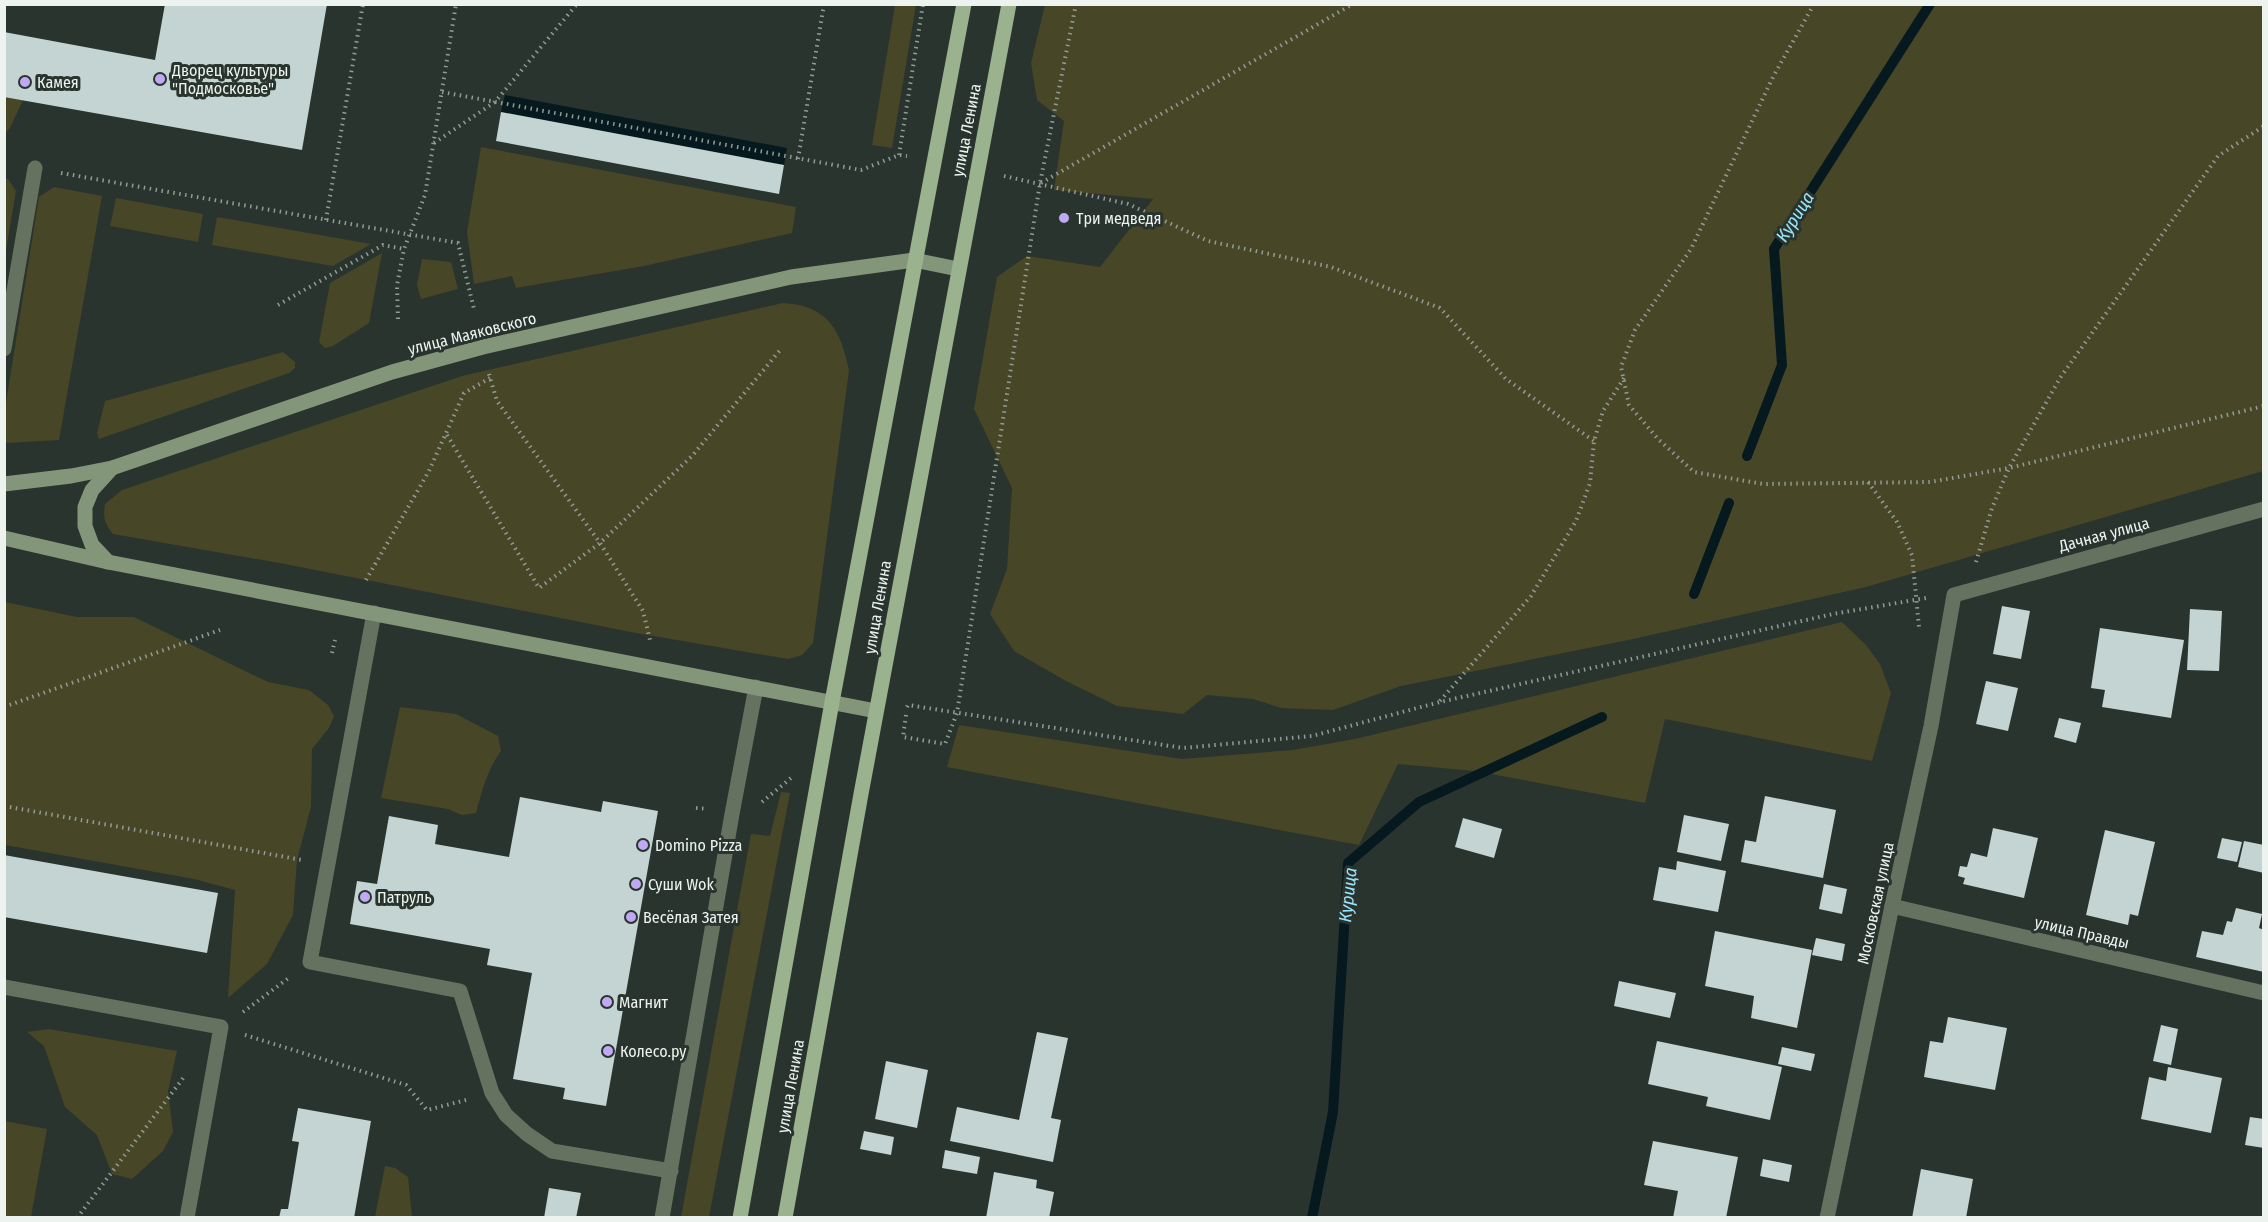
<svg xmlns="http://www.w3.org/2000/svg" width="2268" height="1222" font-family="'Fira Sans Condensed',sans-serif">
	<style>
		.green { fill: #474627 }
		.water { fill: #06191e }
		.lines { fill: none; stroke-linecap: round; stroke-linejoin: round }
		.stream { stroke: #06191e; stroke-width: 10 }
		.building { fill: #c3d4d2 }
		.path { stroke: #929b96; stroke-width: 4; stroke-dasharray: 1.5 4.5; stroke-linecap: butt }
		.lane { stroke: #667260; stroke-width: 15 }
		.street { stroke: #667260; stroke-width: 15 }
		.secondary { stroke: #84967a; stroke-width: 15 }
		.primary { stroke: #9ab28d; stroke-width: 15 }
		.poi-dot { fill: #c1a8f3; stroke: #29342e; stroke-width: 2 }
		.labels { text-anchor: middle; stroke-width: 6; stroke-linejoin: round; paint-order: stroke }
		.poi-label { font-size: 16px; fill: #edf4f0; stroke: #29342e; text-anchor: start }
		.street-label { font-size: 16px; fill: #edf4f0; stroke: #29342e }
		.water-label { font-size: 18px; font-style: italic; fill: #9be5fa; stroke: #29342e }
	</style>
	<rect width="100%" height="100%" fill="#29342e"/>
	<g class="green">
		<path d="M895,5H916L892,148L872,145Z"/>
		<path d="M1045,5H2263V471L1866,587L1633,639L1401,686L1333,710L1281,708L1253,699L1207,695L1183,714L1117,706L1066,681L1014,651L990,614L1007,569L1012,488L974,409L997,277L1027,256L1100,267L1153,199L1054,190L1064,121L1037,100L1031,63Z"/>
		<path d="M5,97L23,100L10,128L5,133Z"/>
		<path d="M481,147L796,207L792,233L644,266L516,288L512,276L474,284L467,232Z"/>
		<path d="M5,179H8L16,191L5,256Z"/>
		<path d="M54,187L102,196L59,440L7,443L5,440V409L39,197Z"/>
		<path d="M116,198L203,214L198,242L110,226Z"/>
		<path d="M217,217L371,244L333,266L212,245Z"/>
		<path d="M382,253L369,323L333,346L325,348L319,342L330,283Z"/>
		<path d="M422,259L451,262L458,289L421,299L417,285Z"/>
		<path d="M783,303C790,304 799,304 806,307C836,317 843,343 849,370L813,643L802,655L788,659L636,633L285,564L113,534C104,523 103,517 105,504L122,490L462,376Z"/>
		<path d="M283,352L295,362V368L289,373L99,439L97,433L105,401Z"/>
		<path d="M5,602L77,617H134L268,682L309,690L328,705L334,716L329,728L312,749L311,807L297,860L293,915L267,964L228,998L235,890L194,879L5,845Z"/>
		<path d="M1842,622L1866,645L1880,664L1891,693L1872,761L1665,719L1645,803L1475,771L1398,764L1359,845L947,767L959,725L1182,759L1293,750L1355,739Z"/>
		<path d="M400,707L456,714L498,736L501,751C487,770 482,791 476,813L462,815L448,809L381,798Z"/>
		<path d="M781,792L790,793L709,1217H681L751,834L770,836Z"/>
		<path d="M49,1029L177,1051L168,1091L173,1132L163,1151L132,1179L112,1174L97,1135L65,1107L44,1046L27,1032Z"/>
		<path d="M5,1121L47,1129L31,1217H5Z"/>
		<path d="M385,1166L395,1168L408,1177L412,1217H375Z"/>
	</g>
	<path class="water" d="M505,95L787,148L784,165L501,112Z"/>
	<g class="lines">
		<g class="stream">
			<path d="M1747,456L1782,365L1774,249L1930,4"/>
			<path d="M1694,594L1729,503"/>
			<path d="M1312,1218L1333,1112L1348,863L1419,802L1602,717"/>
		</g>
	</g>
	<g class="building">
		<path d="M165,4H327L302,150L4,97V32L155,60Z"/>
		<path d="M501,112L784,165L779,194L496,141Z"/>
		<path d="M2002,606L2030,611L2021,659L1993,654Z"/>
		<path d="M2190,609L2222,611L2219,671L2187,670Z"/>
		<path d="M2100,628L2184,640L2171,718L2102,707L2105,690L2091,688Z"/>
		<path d="M1986,681L2018,688L2008,731L1976,724Z"/>
		<path d="M2059,718L2081,723L2076,743L2054,737Z"/>
		<path d="M1765,796L1836,810L1823,878L1741,862L1745,840L1756,842Z"/>
		<path d="M520,797L601,812L603,801L658,811L606,1106L563,1099L565,1088L513,1079L532,973L487,965L490,949L350,924L357,881L377,884L389,816L438,825L435,844L509,857Z"/>
		<path d="M1684,815L1729,824L1721,861L1677,852Z"/>
		<path d="M1463,818L1502,829L1494,858L1455,847Z"/>
		<path d="M1993,828L2038,838L2024,898L1963,884L1965,878L1958,876L1960,866L1967,867L1971,853L1987,857Z"/>
		<path d="M2105,830L2155,842L2138,916L2130,914L2128,925L2086,915Z"/>
		<path d="M2222,838L2242,842L2237,862L2217,858Z"/>
		<path d="M2244,841L2264,845V873L2238,867Z"/>
		<path d="M4,855L218,893L207,953L4,917Z"/>
		<path d="M1677,861L1726,871L1718,912L1653,900L1659,867L1676,870Z"/>
		<path d="M1824,884L1847,889L1842,914L1819,909Z"/>
		<path d="M2236,908L2262,914L2259,928L2264,930V972L2196,957L2202,931L2223,935L2227,921L2232,922Z"/>
		<path d="M1715,931L1812,950L1797,1028L1751,1018L1754,996L1705,986Z"/>
		<path d="M1816,938L1845,944L1842,961L1812,955Z"/>
		<path d="M1619,981L1676,993L1670,1018L1614,1006Z"/>
		<path d="M1948,1017L2007,1028L1995,1090L1924,1077L1930,1041L1943,1043Z"/>
		<path d="M2161,1025L2178,1029L2171,1065L2153,1061Z"/>
		<path d="M1037,1032L1068,1038L1051,1118L1061,1120L1053,1162L950,1141L957,1107L1019,1120Z"/>
		<path d="M1657,1041L1782,1067L1770,1120L1706,1106L1708,1097L1648,1084Z"/>
		<path d="M1782,1047L1815,1054L1811,1071L1778,1064Z"/>
		<path d="M886,1061L928,1070L917,1128L875,1119Z"/>
		<path d="M2168,1067L2222,1078L2211,1133L2141,1119L2149,1077L2166,1081Z"/>
		<path d="M298,1108L371,1121L354,1218H279L281,1209H288L299,1142L292,1141Z"/>
		<path d="M2250,1117L2264,1119V1148L2245,1145Z"/>
		<path d="M864,1131L894,1137L891,1155L860,1149Z"/>
		<path d="M1653,1141L1738,1157L1726,1218H1673L1678,1191L1644,1185Z"/>
		<path d="M945,1150L980,1157L977,1174L942,1168Z"/>
		<path d="M1763,1159L1792,1165L1789,1182L1760,1176Z"/>
		<path d="M1921,1169L1973,1179L1966,1218H1912Z"/>
		<path d="M994,1172L1037,1180L1036,1188L1054,1192L1049,1218H986Z"/>
		<path d="M549,1188L581,1193L576,1218H544Z"/>
	</g>
	<g class="lines">
		<g class="path">
			<path d="M1814,4L1773,77L1691,249L1635,330L1621,367L1629,405L1658,439L1694,472L1763,484L1930,482L2009,468L2264,406"/>
			<path d="M442,92L861,170L899,155L907,156"/>
			<path d="M434,143L495,102L577,4"/>
			<path d="M899,155L923,4"/>
			<path d="M798,159L824,4"/>
			<path d="M61,173L458,243L474,309"/>
			<path d="M1004,176L1128,204L1208,241L1331,267L1440,308L1506,379L1594,441"/>
			<path d="M1041,183L1353,4"/>
			<path d="M326,220L363,4"/>
			<path d="M278,305L383,245L404,249"/>
			<path d="M398,319L397,285L404,249L425,195L456,4"/>
			<path d="M489,374L497,401L600,543L643,611L650,640"/>
			<path d="M447,435L539,588L600,543L692,456L781,349"/>
			<path d="M1868,482L1897,522L1912,555L1919,627"/>
			<path d="M1976,562L1992,508L2009,468L2060,378L2218,156L2264,126"/>
			<path d="M366,580L429,471L464,393L490,378"/>
			<path d="M332,653L335,640"/>
			<path d="M1440,701L1531,596L1576,521L1590,483L1594,441L1603,411L1624,378"/>
			<path d="M4,707L220,630"/>
			<path d="M907,707L908,705L1183,748L1312,736L1440,702L1833,614L1926,598"/>
			<path d="M906,715L903,737L945,744L957,713L1040,183L1076,4"/>
			<path d="M762,802L791,778"/>
			<path d="M4,806L302,860"/>
			<path d="M696,808L708,809"/>
			<path d="M243,1012L290,977"/>
			<path d="M245,1035L406,1085L427,1110L466,1100"/>
			<path d="M77,1218L184,1077"/>
		</g>
		<g class="lane">
			<path d="M4,349L35,168"/>
			<path d="M374,613L310,962L460,991L492,1093L506,1115L527,1134L552,1151L671,1171"/>
			<path d="M4,987L221,1027L187,1218"/>
		</g>
		<g class="street">
			<path d="M1892,906L2264,993"/>
			<path d="M662,1218L732,814L756,687"/>
			<path d="M1827,1218L1892,906L1931,726L1954,595L2264,509"/>
		</g>
		<g class="secondary">
			<path d="M4,484L71,476L112,468L392,372L483,347L791,277L914,260L958,269"/>
			<path d="M4,538L108,562L876,711"/>
			<path d="M108,562L92,545L85,526V507L92,490L112,468"/>
		</g>
		<g class="primary">
			<path d="M740,1218L832,702L964,4"/>
			<path d="M785,1218L861,794L1009,4"/>
		</g>
	</g>
	<g class="poi-dot">
		<circle cx="160" cy="79" r="6"/>
		<circle cx="25" cy="82" r="6"/>
		<circle cx="1064" cy="218" r="6"/>
		<circle cx="643" cy="845" r="6"/>
		<circle cx="636" cy="884" r="6"/>
		<circle cx="365" cy="897" r="6"/>
		<circle cx="631" cy="917" r="6"/>
		<circle cx="607" cy="1002" r="6"/>
		<circle cx="608" cy="1051" r="6"/>
	</g>
	<g class="labels">
		<g class="poi-label">
			<text x="172" y="76">Дворец культуры<tspan x="172" dy="18">"Подмосковье"</tspan></text>
			<text x="37" y="88">Камея</text>
			<text x="1076" y="224">Три медведя</text>
			<text x="655" y="851">Domino Pizza</text>
			<text x="648" y="890">Суши Wok</text>
			<text x="377" y="903">Патруль</text>
			<text x="643" y="923">Весёлая Затея</text>
			<text x="619" y="1008">Магнит</text>
			<text x="620" y="1057">Колесо.ру</text>
		</g>
		<g class="street-label">
			<text transform="translate(966 130) rotate(-79)" y="6">улица Ленина</text>
			<text transform="translate(472 333) rotate(-14)" y="6">улица Маяковского</text>
			<text transform="translate(2104 534) rotate(-15)" y="6">Дачная улица</text>
			<text transform="translate(877 607) rotate(-80)" y="6">улица Ленина</text>
			<text transform="translate(1875 903) rotate(-78)" y="6">Московская улица</text>
			<text transform="translate(2082 932) rotate(13)" y="6">улица Правды</text>
			<text transform="translate(790 1086) rotate(-80)" y="6">улица Ленина</text>
		</g>
		<g class="water-label">
			<text transform="translate(1795 217) rotate(-58)" y="6">Курица</text>
			<text transform="translate(1348 895) rotate(-84)" y="6">Курица</text>
		</g>
	</g>
	<rect width="2268" height="1222" fill="none" stroke="#edf4f0" stroke-width="12"/>
</svg>
